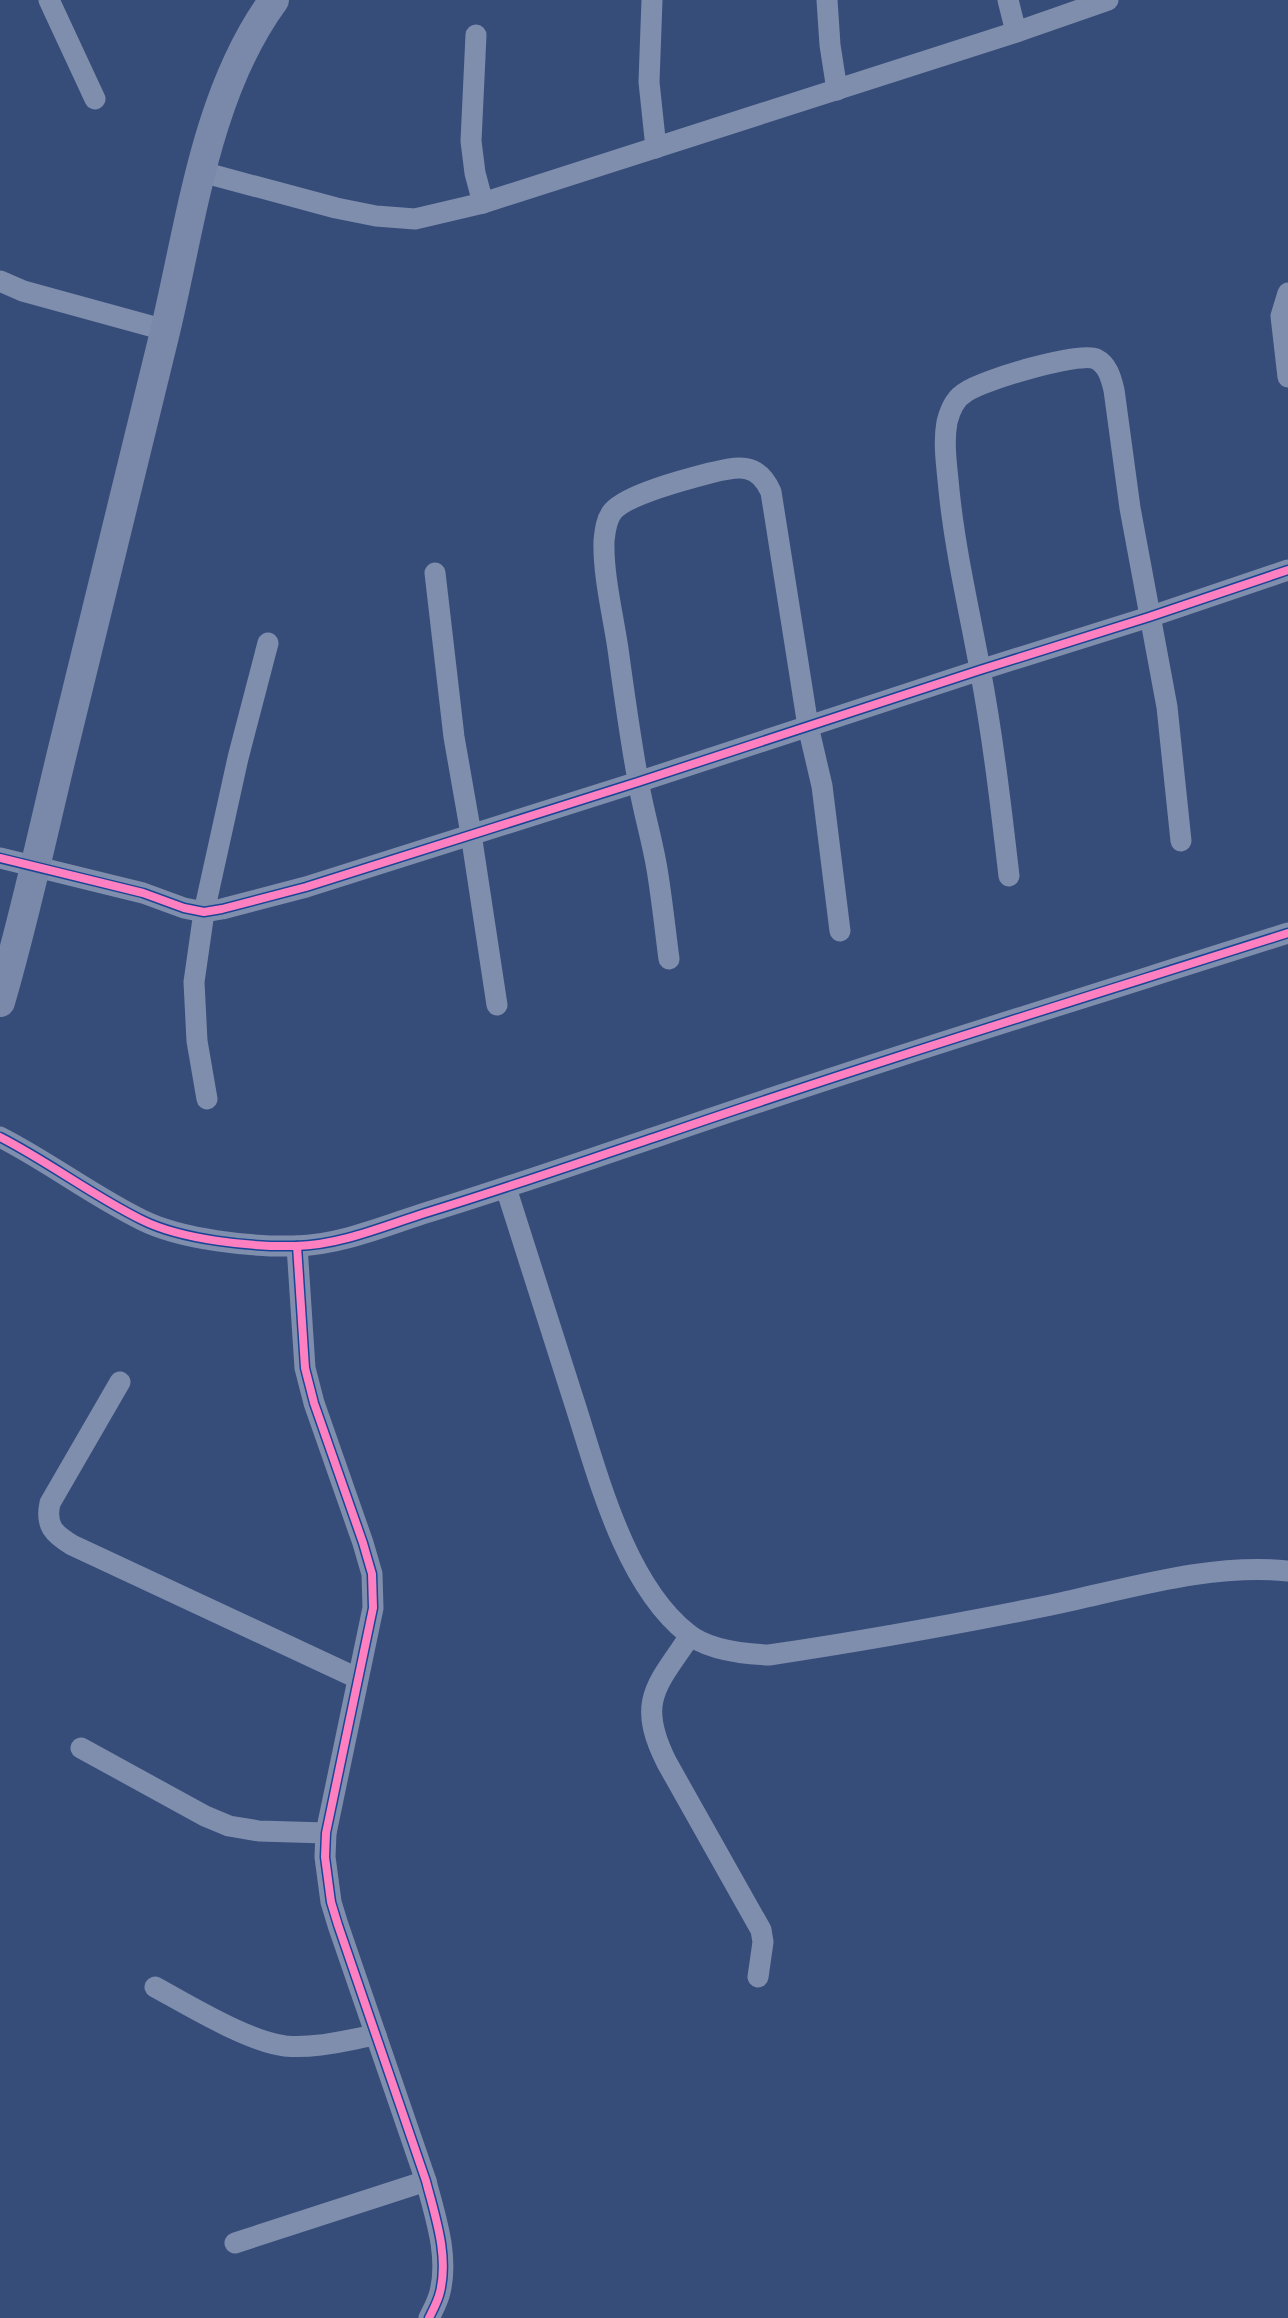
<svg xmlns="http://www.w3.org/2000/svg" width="1288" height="2318" font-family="Jost,sans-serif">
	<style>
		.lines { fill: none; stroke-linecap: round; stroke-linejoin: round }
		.street { stroke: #808ead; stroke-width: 21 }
		.secondary { stroke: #7a89a9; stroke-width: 30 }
		.cycleway-casing { stroke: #1a4596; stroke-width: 11 }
		.cycleway { stroke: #ff80c0; stroke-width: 8 }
	</style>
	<rect width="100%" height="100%" fill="#364d7a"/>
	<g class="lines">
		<g class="street">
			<path d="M49,0L95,99"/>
			<path d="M652,0L649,82L656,148"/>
			<path d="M827,0L830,45L837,90"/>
			<path d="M1008,0L1016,32"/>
			<path d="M476,35L471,141L475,173L483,203"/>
			<path d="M202,172L336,208L376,216L415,219L483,203L1016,32L1108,0"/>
			<path d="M0,281L23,291L165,330"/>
			<path d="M1288,293L1281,316L1288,377"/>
			<path d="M435,573L454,737L471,834L497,1005"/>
			<path d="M0,858L143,893L184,908L204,912L222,909L306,887L638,782L980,670L1149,617L1288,570"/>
			<path d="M1009,876C1001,807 993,737 980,669C969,609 955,550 949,490C947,467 943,444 947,422C950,410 955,398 966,392C983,380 1080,351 1096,359C1108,365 1111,378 1114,390L1130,508L1167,707L1181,841"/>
			<path d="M669,959C665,929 662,899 657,869C652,839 643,810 638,780C630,737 624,693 618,649C613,615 603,575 604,541C605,531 606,519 613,511C628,494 687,479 710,473C738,466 758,462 771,492L808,726L822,786L840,931"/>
			<path d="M207,1099L197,1041L194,982L204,912L238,758L268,643"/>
			<path d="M0,1137C49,1162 93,1196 142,1220C182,1240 252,1247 296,1246C339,1245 382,1227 422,1214C501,1190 578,1163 656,1137C865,1065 1077,1000 1288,933"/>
			<path d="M506,1188C528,1257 550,1326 572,1395C597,1471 623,1582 687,1633C707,1650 744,1654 769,1655C863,1641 957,1624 1051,1605C1128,1589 1209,1563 1288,1571"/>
			<path d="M297,1246L305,1368L314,1403L363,1543L372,1574L373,1608L326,1833L325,1857L331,1902L338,1925L426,2181C435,2216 449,2255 440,2292C438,2301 433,2310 429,2318"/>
			<path d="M120,1382L50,1503C45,1526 54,1534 72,1545L357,1678"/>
			<path d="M690,1636C656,1686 636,1702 667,1763L761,1930L763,1942L758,1977"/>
			<path d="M81,1748L205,1816L229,1826L259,1831L326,1833"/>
			<path d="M155,1987C190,2006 247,2041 285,2046C315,2049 347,2040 376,2035"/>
			<path d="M235,2243L426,2181"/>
		</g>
		<path class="secondary" d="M0,1002C24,920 42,836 62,753C96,614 130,475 164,336C191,225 205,94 274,0"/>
		<defs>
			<g id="cycleway">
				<path d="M0,858L143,893L184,908L204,912L222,909L306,887L638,782L980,670L1149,617L1288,570"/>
				<path d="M0,1137C49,1162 93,1196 142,1220C182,1240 252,1247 296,1246C339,1245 382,1227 422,1214C501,1190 578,1163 656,1137C865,1065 1077,1000 1288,933"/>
				<path d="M297,1246L305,1368L314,1403L363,1543L372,1574L373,1608L326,1833L325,1857L331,1902L338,1925L426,2181C435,2216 449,2255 440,2292C438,2301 433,2310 429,2318"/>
			</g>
		</defs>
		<use href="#cycleway" class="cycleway-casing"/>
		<use href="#cycleway" class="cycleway"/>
	</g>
</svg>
